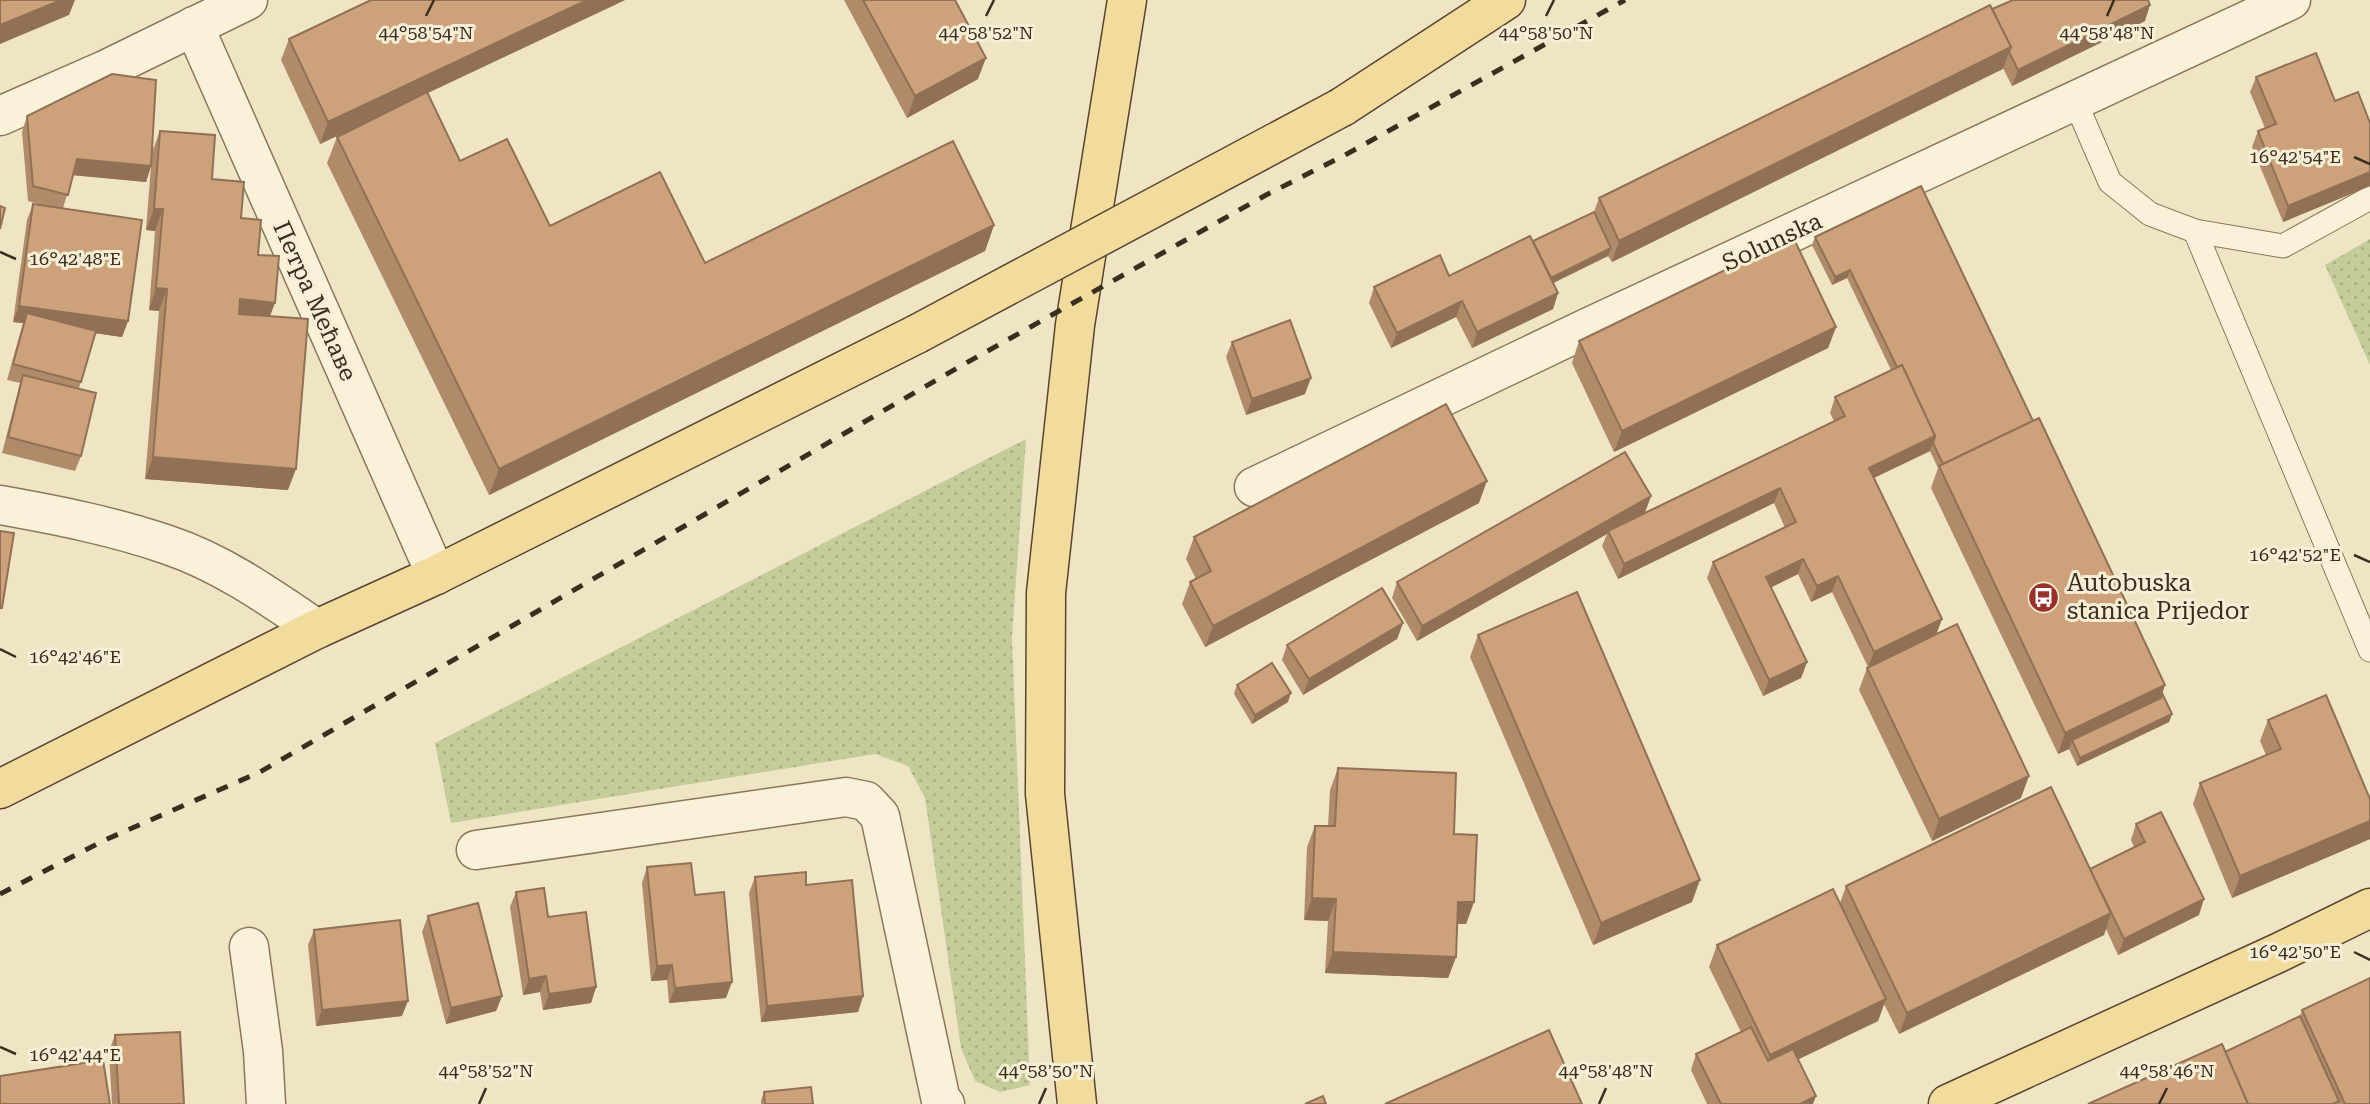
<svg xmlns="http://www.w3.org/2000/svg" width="2370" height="1104" font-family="'Roboto Serif',serif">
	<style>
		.green { fill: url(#green-dots) }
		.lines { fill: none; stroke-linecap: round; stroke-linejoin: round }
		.lane-casing { stroke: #8a775b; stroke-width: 25 }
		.street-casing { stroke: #8a775b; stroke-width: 41 }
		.primary-casing { stroke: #58442f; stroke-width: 41 }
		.lane { stroke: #f9f1d9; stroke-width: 23 }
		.street { stroke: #f9f1d9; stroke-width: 38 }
		.primary { stroke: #f2dc9d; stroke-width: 38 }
		.rail { stroke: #3a2e1f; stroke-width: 5; stroke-dasharray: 12 12; stroke-linecap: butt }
		.primary-bridge-casing { stroke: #58442f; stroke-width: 41; stroke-linecap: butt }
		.primary-bridge { stroke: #f2dc9d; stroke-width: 38 }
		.wall { fill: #b08b6a }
		.shaded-wall { fill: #907156 }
		.building { fill: #cda27b; stroke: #907156; stroke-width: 2 }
		.ticks { fill: none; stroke: #3a2e1f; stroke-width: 2.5 }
		.labels { text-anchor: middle; stroke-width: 6; stroke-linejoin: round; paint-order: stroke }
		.street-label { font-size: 24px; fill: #3a2e1f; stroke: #f6eed5 }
		.poi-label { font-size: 24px; fill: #3a2e1f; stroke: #f6eed5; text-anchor: start }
		.ticks-label { font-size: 18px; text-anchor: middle; fill: #3a2e1f; stroke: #f6eed5; stroke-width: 6; stroke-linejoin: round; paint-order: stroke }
	</style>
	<defs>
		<pattern id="green-dots" width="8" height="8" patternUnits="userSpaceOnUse" patternTransform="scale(1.75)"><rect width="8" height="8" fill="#c4cd99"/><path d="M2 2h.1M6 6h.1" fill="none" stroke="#a9b083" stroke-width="1.8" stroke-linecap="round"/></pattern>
	</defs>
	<rect width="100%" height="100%" fill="#efe5c5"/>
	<g class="green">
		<path d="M2370,239V365L2325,265Z"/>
		<path d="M1026,439L1012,637L1030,1085L1000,1092L975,1081L961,1048L925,798L908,766L875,754L451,823L435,743Z"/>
	</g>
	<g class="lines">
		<defs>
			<g id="lane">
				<path d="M2075,101L2110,182L2150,214L2195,231L2283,246L2370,198"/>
				<path d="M2195,231L2370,650"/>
			</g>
			<g id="street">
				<path d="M194,26L436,575"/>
				<path d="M0,116L105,70L248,0"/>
				<path d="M1254,487L1587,328L2291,0"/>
				<path d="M0,505C56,515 113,526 168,545C222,563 270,597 317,629"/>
				<path d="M476,850L846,797L866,801L880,816L941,1101L945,1104"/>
				<path d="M249,947L263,1051L266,1104"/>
			</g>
			<g id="primary">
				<path d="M1342,107L1506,0"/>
				<path d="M0,789L317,629L436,575L917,334"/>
				<path d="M1077,1104L1045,794L1046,593L1075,325L1127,0"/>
				<path d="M1948,1104L2278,953L2370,908"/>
			</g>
		</defs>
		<use href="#lane" class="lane-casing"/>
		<use href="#street" class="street-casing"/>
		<use href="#primary" class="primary-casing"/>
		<use href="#lane" class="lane"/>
		<use href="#street" class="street"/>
		<use href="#primary" class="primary"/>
		<path class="rail" d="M0,894L105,840L260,772L959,367L1266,195L1345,155L1625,0"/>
		<defs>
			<path id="primary-bridge" d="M917,334L1342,107"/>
		</defs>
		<use href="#primary-bridge" class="primary-bridge-casing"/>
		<use href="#primary-bridge" class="primary-bridge"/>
	</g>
	<g class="wall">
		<path d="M371,0H625L427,93L460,161L550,226L705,263L994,225L985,251L489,495L327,163L337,137L372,119L320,144L281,60L289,39Z"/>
		<path d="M844,0H955L978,79L907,118Z"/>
		<path d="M1992,9L2145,21L2012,86L2003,68L1612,262L1608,256L1553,283L1558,293L1553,309L1472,348L1456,317L1391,348L1369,303L1374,287L1449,276L1533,241L1594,212L1599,198Z"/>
		<path d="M2256,77L2335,101L2370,123V186L2283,222L2252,147L2258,131L2265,128L2250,92Z"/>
		<path d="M27,116L152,152L160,131L212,179L241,218L258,255L270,316L288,490L145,479L159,311L149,310L155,231L146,230L151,166L146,182L73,175L63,208L128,321L122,337L95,333L79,388L81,456L75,471L2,453L20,383L7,380L23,323L13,322L27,220L33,204L45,206L28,201L22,132Z"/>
		<path d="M1921,186L2172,714L2169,722L2077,766L2069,749L2058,754L1931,488L1938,468L1930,451L1874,478L1942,619L1936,634L2021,798L1932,841L1859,690L1867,668L1868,667L1832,592L1811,602L1798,574L1771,587L1807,662L1801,678L1763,696L1707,578L1713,562L1785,528L1774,503L1618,579L1602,546L1607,534L1417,641L1392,598L1397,582L1651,496L1645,512L1834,421L1830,413L1835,397L1891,370L1847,278L1832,285L1812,245L1815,237Z"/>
		<path d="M1836,327L1828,348L1614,452L1572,363L1579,341Z"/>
		<path d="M1232,342L1305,394L1246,415L1226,357Z"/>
		<path d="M1479,503L1205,647L1182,604L1190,582L1196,579L1186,559L1194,537Z"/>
		<path d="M1403,623L1397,639L1303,695L1282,660L1287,645Z"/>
		<path d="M1478,635L1692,902L1593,945L1470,657Z"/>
		<path d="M1237,685L1288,702L1252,724L1234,694Z"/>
		<path d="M2268,720L2370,839L2232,898L2193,804L2200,783L2266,755L2260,741Z"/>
		<path d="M1338,768L1454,834L1474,902L1466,924H1457L1456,957L1448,978L1325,973L1328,921L1304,920L1307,847L1315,826H1328L1330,790Z"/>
		<path d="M2136,824L2199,915L2118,955L2106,929L2104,935L1899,1034L1884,1004L1878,1021L1798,1059L1813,1104H1707L1691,1070L1696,1054L1741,1032L1709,967L1717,945L1840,903L1846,886L2090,869L2134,847L2131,840Z"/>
		<path d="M647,867L695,895L726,998L669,1003L667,980L651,981L642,883Z"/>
		<path d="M755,877L806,885L863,996L858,1012L761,1022L749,893Z"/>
		<path d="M516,892L548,917L596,987L591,1003L543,1010L540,992L523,995L510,907Z"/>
		<path d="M428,916L502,996L496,1011L446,1024L422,932Z"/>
		<path d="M314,930L402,1016L316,1026L308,945Z"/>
		<path d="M2302,1010L2370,1104H2088L2225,1052L2300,1016Z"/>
		<path d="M115,1035L184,1104H112L109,1051Z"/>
		<path d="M764,1092L813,1104H761V1100Z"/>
	</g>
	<g class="shaded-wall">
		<path d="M61,0H75L69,15L0,44V25Z"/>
		<path d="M587,0H625L320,144L328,122Z"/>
		<path d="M2150,5L2145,21L2012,86L2018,70Z"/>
		<path d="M2011,47L2003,69L1612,262L1619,241Z"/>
		<path d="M986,58L978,79L907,118L915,96Z"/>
		<path d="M77,159L151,166L146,182L71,175Z"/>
		<path d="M2370,172V186L2283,222L2288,206Z"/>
		<path d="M154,209H163L155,231L146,230Z"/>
		<path d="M994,225L985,251L489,495L499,469Z"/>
		<path d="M1611,248L1608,256L1543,288L1546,280Z"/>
		<path d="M1850,270L1847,278L1832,285L1835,277Z"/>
		<path d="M156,288L167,289L159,311L149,310Z"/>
		<path d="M1558,293L1553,309L1472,348L1477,332Z"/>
		<path d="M240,299L275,303L267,324L232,321Z"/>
		<path d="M1462,301L1456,317L1391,348L1397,333Z"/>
		<path d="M19,306L128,321L122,337L24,323L27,313L23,323L13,322Z"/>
		<path d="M1836,327L1828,348L1614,452L1622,431Z"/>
		<path d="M1311,378L1305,394L1246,415L1252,399Z"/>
		<path d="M1935,436L1930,451L1863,483L1869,468Z"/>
		<path d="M153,457L296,469L288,490L145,479Z"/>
		<path d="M1487,481L1479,503L1205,647L1213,626Z"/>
		<path d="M1780,488L1774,503L1618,579L1624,564Z"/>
		<path d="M1651,496L1645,512L1608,531L1607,534L1417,641L1422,626Z"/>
		<path d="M1803,559L1798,574L1760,593L1766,577Z"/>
		<path d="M1838,576L1832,592L1811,602L1817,586Z"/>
		<path d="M1942,619L1936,635L1868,667L1874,652Z"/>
		<path d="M1403,623L1397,639L1303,695L1309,679Z"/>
		<path d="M1807,662L1801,678L1763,696L1769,680Z"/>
		<path d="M2165,685L2158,707L2072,740L2069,749L2058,754L2065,733Z"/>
		<path d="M1291,693L1288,702L1252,724L1255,715Z"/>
		<path d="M2172,714L2169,722L2077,766L2080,758Z"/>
		<path d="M2029,776L2021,798L1932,841L1939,819Z"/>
		<path d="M2370,821V839L2232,898L2240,876Z"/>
		<path d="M1700,880L1692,902L1593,945L1601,923Z"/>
		<path d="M1312,898L1336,899L1328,921L1304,920Z"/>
		<path d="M2204,899L2199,915L2118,955L2124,939Z"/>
		<path d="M1458,902H1474L1466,924L1450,923Z"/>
		<path d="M2111,913L2104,935L1899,1034L1907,1013Z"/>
		<path d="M1333,952L1456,957L1448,978L1325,973Z"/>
		<path d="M672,965L667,980L651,981L657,966Z"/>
		<path d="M546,976L540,992L523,995L529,979Z"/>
		<path d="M732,982L726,998L669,1003L675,988Z"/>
		<path d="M596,987L591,1003L543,1010L549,994Z"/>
		<path d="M502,996L496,1011L446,1024L451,1008Z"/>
		<path d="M863,996L858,1012L761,1022L767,1006Z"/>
		<path d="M1886,999L1878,1021L1762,1077L1770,1055Z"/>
		<path d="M408,1001L402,1016L316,1026L322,1010Z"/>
		<path d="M1816,1096L1813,1104H1800Z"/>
	</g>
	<g class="building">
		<path d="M0,0H61L0,25Z"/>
		<path d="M371,0H587L328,122L289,39Z"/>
		<path d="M863,0H955L986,58L915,96Z"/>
		<path d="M2013,0H2148L2150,5L2018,70L2009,52L2011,47L1992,9Z"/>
		<path d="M1990,5L2011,47L1619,241L1599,198Z"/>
		<path d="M2316,53L2335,101L2358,92L2370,123V172L2288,206L2258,131L2276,124L2256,77Z"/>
		<path d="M112,74L156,80L151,166L77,159L68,195L33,186L27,116Z"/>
		<path d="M427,92L460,161L507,139L550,226L660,172L705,263L953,141L994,225L499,469L337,137Z"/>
		<path d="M160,131L215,135L212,179L244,182L241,218L261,220L258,255L279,256L275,303L240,299L239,314L308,319L296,469L153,457L167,289L156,288L163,209H154Z"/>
		<path d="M1921,186L2033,421L1943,464L1933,443L1935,436L1902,365L1897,367L1850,270L1835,277L1815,237Z"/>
		<path d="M33,204L142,220L128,321L19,306Z"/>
		<path d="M0,206L5,208L0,229Z"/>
		<path d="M1594,212L1611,248L1551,278L1533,241Z"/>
		<path d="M1530,236L1558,293L1477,332L1462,301L1397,333L1374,287L1440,255L1449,276Z"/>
		<path d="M1793,237L1836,327L1622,431L1579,341Z"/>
		<path d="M27,313L96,331L81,382L13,364Z"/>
		<path d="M1290,320L1311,378L1252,399L1232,342Z"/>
		<path d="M1902,365L1935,436L1869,468L1942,619L1874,652L1838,576L1817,586L1803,559L1766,577L1807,662L1769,680L1713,562L1796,522L1780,488L1624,564L1608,531L1845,416L1835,397Z"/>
		<path d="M23,375L96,393L81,456L8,437Z"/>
		<path d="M1446,404L1487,481L1213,626L1190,582L1211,571L1194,537Z"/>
		<path d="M2039,418L2165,685L2065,733L1939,466Z"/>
		<path d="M1625,452L1651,496L1422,626L1397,582Z"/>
		<path d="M0,531L14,533L2,608H0Z"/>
		<path d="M1382,588L1403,623L1309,679L1287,645Z"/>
		<path d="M1577,592L1700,880L1601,923L1478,635Z"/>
		<path d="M1957,624L2029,776L1939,819L1867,668Z"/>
		<path d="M1272,663L1291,693L1255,715L1237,685Z"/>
		<path d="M2162,693L2172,714L2080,758L2072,740L2161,698Z"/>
		<path d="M2326,695L2370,799V821L2240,876L2200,783L2281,749L2268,720Z"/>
		<path d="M1338,768L1456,773L1454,834L1477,835L1474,902H1458L1456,957L1333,952L1336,899L1312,898L1315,826H1335Z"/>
		<path d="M2051,787L2111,913L1907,1013L1846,886Z"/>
		<path d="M2161,812L2204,899L2124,939L2090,869L2145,842L2136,824Z"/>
		<path d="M691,863L695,895L724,892L732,982L675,988L672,965L657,966L647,867Z"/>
		<path d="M806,872V885L852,880L863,996L767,1006L755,877Z"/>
		<path d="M544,888L548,917L586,912L596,987L549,994L546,976L529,979L516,892Z"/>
		<path d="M1833,889L1886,999L1770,1055L1717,945Z"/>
		<path d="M478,903L502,996L451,1008L428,916Z"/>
		<path d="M400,920L408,1001L322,1010L314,930Z"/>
		<path d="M2370,978V1104H2345L2302,1010Z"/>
		<path d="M2300,1016L2339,1101L2333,1104H2248L2225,1052Z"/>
		<path d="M1751,1027L1768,1061L1793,1049L1816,1096L1800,1104H1721L1696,1054Z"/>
		<path d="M1549,1030L1582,1104H1385Z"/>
		<path d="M180,1032L184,1104H119L115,1035Z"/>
		<path d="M2222,1044L2248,1104H2088Z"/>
		<path d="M103,1060L110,1104H0V1076Z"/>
		<path d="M811,1087L813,1104H765L764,1092Z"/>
		<path d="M1323,1096L1326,1104H1305Z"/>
	</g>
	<path class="ticks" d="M426,16L434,0M986,16L994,0M1546,16L1554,0M2107,16L2114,0M2354,157L2370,164M0,252L16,259M2354,555L2370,562M0,649L16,657M2354,952L2370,960M0,1047L16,1054M479,1104L486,1088M1039,1104L1046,1088M1599,1104L1606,1088M2159,1104L2167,1088"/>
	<defs>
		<symbol id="bus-disc" viewBox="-11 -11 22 22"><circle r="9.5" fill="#9a302a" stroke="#f6eed5"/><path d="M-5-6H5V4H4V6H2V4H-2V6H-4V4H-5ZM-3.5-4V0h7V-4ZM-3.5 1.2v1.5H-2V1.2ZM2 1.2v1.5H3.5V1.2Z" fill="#fff"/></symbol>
	</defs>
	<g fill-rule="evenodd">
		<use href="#bus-disc" x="2026" y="580" width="35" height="35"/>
	</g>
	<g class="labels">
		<g class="street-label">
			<text transform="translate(1772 242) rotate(-25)" y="8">Solunska</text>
			<text transform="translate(315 301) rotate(66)" y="8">Петра Мећаве</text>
		</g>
		<g class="poi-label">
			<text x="2067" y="591">Autobuska<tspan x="2067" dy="28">stanica Prijedor</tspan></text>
		</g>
	</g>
	<g class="ticks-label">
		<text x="426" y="39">44°58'54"N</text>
		<text x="986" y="39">44°58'52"N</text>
		<text x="1546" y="39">44°58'50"N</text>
		<text x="2107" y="39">44°58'48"N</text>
		<text x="2295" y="163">16°42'54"E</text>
		<text x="75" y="265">16°42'48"E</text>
		<text x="2295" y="561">16°42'52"E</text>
		<text x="75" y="663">16°42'46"E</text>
		<text x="2295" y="958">16°42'50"E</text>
		<text x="75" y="1061">16°42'44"E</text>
		<text x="486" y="1077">44°58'52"N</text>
		<text x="1046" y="1077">44°58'50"N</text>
		<text x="1606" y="1077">44°58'48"N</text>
		<text x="2167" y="1077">44°58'46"N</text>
	</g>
</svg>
